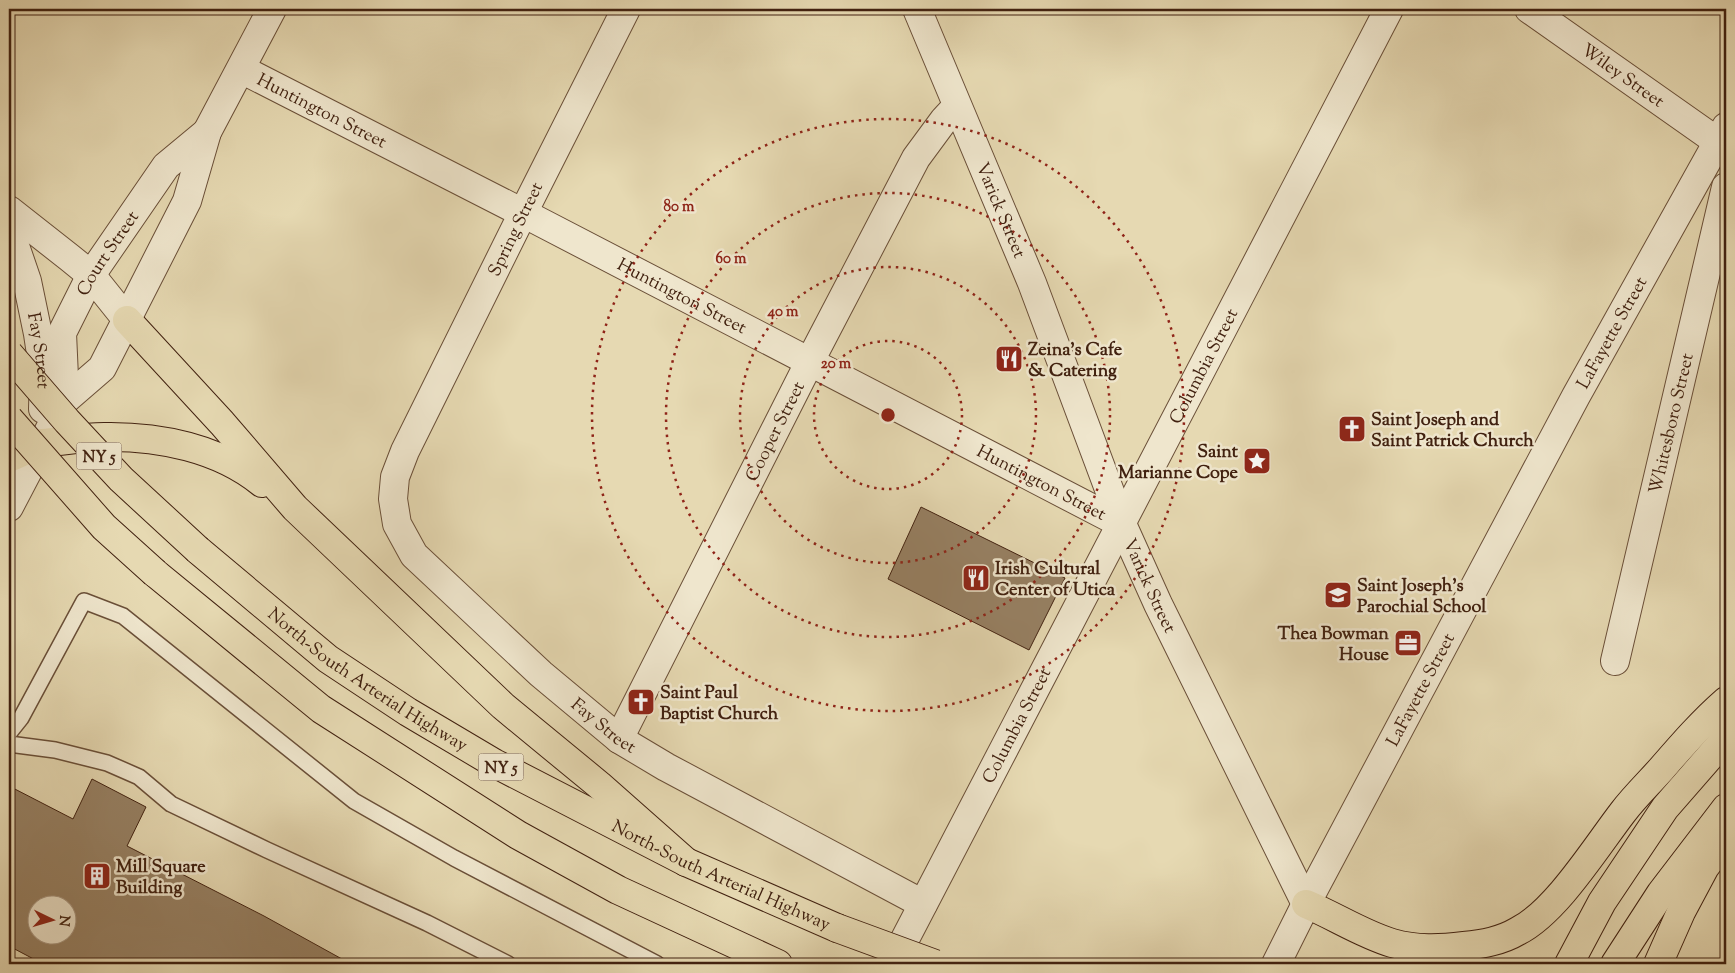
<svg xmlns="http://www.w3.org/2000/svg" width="1735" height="973" font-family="'Sorts Mill Goudy',serif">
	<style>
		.building { fill: #978164; stroke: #412110; fill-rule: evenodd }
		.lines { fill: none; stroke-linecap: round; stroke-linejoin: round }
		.service-casing { stroke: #6a4f38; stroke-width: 18 }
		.minor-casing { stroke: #6a4f38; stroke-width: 30 }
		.tertiary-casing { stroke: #6a4f38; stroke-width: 30 }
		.primary-casing { stroke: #412110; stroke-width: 30 }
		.trunk-casing { stroke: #412110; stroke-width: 30 }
		.motorway-casing { stroke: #412110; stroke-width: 30 }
		.service { stroke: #efe6cd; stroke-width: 15 }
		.minor { stroke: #efe6cd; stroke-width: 28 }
		.tertiary { stroke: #efe6cd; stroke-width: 28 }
		.primary { stroke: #e6d9b2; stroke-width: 28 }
		.trunk { stroke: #e6d9b2; stroke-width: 28 }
		.motorway { stroke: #e6d9b2; stroke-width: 28 }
		.motorway-bridge-casing { stroke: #412110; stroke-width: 30; stroke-linecap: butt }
		.motorway-bridge { stroke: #e6d9b2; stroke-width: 28 }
		.ring { fill: none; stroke: #8f2418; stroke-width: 2.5; stroke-dasharray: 2.5 5 }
		.labels { text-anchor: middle; stroke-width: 5; stroke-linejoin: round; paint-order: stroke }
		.shield { fill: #efe6cd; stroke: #755c49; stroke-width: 1 }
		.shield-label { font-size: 16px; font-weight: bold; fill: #412110 }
		.street-label { font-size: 18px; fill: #412110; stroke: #efe6cd }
		.poi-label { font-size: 18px; font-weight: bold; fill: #412110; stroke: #efe6cd; text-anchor: start }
		.centre { fill: #8f2418; stroke: #efe6cd; stroke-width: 2.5 }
		.ring-label { font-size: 15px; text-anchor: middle; font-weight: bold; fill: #8f2418; stroke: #efe6cd; stroke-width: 5; stroke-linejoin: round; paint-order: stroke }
	</style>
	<rect width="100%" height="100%" fill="#e6d9b2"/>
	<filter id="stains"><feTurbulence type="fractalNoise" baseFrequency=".004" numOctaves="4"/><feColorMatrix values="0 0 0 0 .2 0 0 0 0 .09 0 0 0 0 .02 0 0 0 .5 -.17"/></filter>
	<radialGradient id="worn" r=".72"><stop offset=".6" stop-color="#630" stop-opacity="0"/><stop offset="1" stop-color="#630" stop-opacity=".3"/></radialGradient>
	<g class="building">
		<path d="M921,507L1065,578L1029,650L888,579Z"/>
		<path d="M92,779L146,807L127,846L264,916L351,964H43L9,946V786L73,819ZM38,906H68V936H38Z"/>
	</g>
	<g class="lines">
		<defs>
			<g id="service">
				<path d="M9,733L21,718L84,601L123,616L354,801L454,858L657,964"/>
				<path d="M9,744L55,750L107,763L139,777L171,804L267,850L427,923L508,964"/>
			</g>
			<g id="minor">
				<path id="s1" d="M626,9L523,213L405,451L395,477L393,499L397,524L414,555L541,674L619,739L666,767L923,904"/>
				<path id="s2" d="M917,9L1032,283L1122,524L1158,604L1306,904"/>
				<path id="s3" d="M1529,9L1718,142"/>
				<path id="s4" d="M241,69L523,213L1122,524"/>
				<path id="s5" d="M1615,661L1726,187"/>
				<path id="s6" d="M619,739L809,363L916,158L944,120L957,106"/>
			</g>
			<g id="tertiary">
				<path d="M9,210L70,258L91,275L127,320"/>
				<path id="s7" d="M9,231L13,240L27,281L38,334L44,374L43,409"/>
				<path id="s8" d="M65,400L62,333L91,275L166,166L207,132"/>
				<path d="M9,507L65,400L102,368L187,201L207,132L272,9"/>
				<path id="s9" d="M892,964L1389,9"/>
				<path id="s10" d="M1276,964L1306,904L1576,396L1726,127"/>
			</g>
			<g id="primary">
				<path d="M1306,904C1335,916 1362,934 1392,943C1417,950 1439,949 1464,946C1483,944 1501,941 1518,931C1556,912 1596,847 1623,812C1635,796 1650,782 1663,767C1683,744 1703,721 1726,701"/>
				<path d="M1569,964L1602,902L1665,808L1726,738"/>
			</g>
			<path id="trunk" d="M9,458L43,443"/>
			<g id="motorway">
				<path d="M127,320L222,423L295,508L503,706L599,785L686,862"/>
				<path d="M43,443C63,441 84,437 104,437C159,436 219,448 262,483"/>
				<path id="s11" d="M198,550L328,659L408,712L494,763L686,862L837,928"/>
				<path d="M155,573L321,709L518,835L618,890L778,964"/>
				<path d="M1615,964L1661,893L1726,808"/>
				<path d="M1658,964L1681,912L1705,867L1726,839"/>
			</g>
		</defs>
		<use href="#service" class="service-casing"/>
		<use href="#minor" class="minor-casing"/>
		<use href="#tertiary" class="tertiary-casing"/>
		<use href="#primary" class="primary-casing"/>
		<use href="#trunk" class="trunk-casing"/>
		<use href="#motorway" class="motorway-casing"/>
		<use href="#service" class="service"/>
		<use href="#minor" class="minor"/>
		<use href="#tertiary" class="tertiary"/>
		<use href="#primary" class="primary"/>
		<use href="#trunk" class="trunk"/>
		<use href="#motorway" class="motorway"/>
		<defs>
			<g id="motorway-bridge">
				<path d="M9,354L67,421L121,479L198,550"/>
				<path d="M9,419L104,527L155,573"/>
				<path d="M837,928L935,964"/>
			</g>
		</defs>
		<use href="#motorway-bridge" class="motorway-bridge-casing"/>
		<use href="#motorway-bridge" class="motorway-bridge"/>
	</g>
	<g class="ring">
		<circle cx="888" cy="415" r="74"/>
		<circle cx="888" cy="415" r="148"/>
		<circle cx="888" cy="415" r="222"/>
		<circle cx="888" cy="415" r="296"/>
	</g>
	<defs>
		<symbol id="restaurant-square" viewBox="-11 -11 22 22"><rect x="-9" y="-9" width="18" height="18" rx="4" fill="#8f2418" stroke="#efe6cd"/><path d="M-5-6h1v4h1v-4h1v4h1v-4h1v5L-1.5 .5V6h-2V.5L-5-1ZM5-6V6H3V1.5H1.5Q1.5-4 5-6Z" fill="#fff"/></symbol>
		<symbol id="church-square" viewBox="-11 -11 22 22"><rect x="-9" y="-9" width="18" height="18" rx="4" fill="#8f2418" stroke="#efe6cd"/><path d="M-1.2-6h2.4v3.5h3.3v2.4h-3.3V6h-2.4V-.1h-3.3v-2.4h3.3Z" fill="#fff"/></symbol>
		<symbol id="sight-square" viewBox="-11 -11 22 22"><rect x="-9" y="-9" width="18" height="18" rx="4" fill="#8f2418" stroke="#efe6cd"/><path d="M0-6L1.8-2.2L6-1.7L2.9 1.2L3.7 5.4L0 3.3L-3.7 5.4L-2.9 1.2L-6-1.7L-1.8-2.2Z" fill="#fff"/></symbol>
		<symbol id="school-square" viewBox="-11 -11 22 22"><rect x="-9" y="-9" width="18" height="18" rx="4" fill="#8f2418" stroke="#efe6cd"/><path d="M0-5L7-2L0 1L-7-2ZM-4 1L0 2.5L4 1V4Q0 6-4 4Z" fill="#fff"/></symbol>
		<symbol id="office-square" viewBox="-11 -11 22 22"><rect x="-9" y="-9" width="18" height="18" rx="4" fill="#8f2418" stroke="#efe6cd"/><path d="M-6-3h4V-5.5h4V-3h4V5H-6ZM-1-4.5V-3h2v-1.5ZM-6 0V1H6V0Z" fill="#fff"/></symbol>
		<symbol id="building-square" viewBox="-11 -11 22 22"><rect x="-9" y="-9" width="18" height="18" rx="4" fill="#8f2418" stroke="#efe6cd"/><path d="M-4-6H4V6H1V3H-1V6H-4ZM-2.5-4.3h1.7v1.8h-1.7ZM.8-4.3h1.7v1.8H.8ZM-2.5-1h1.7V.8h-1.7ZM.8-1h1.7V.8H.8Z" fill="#fff"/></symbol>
	</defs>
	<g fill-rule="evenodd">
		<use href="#restaurant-square" x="993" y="343" width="32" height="32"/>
		<use href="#church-square" x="1336" y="413" width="32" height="32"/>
		<use href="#sight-square" x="1241" y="445" width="32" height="32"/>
		<use href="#restaurant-square" x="960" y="562" width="32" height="32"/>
		<use href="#school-square" x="1322" y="579" width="32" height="32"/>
		<use href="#office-square" x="1392" y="627" width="32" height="32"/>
		<use href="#church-square" x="625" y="686" width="32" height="32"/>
		<use href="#building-square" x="81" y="860" width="32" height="32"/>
	</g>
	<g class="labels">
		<g class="shield">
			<rect x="76.5" y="442.5" width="45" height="27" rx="4"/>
			<rect x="478.5" y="753.5" width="45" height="27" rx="4"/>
		</g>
		<g class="shield-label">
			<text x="99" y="462">NY 5</text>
			<text x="501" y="773">NY 5</text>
		</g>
		<g class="street-label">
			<text dy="6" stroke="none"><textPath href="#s3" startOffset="115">Wiley Street</textPath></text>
			<text dy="6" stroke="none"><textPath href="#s4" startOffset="91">Huntington Street</textPath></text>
			<text dy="6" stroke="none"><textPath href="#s2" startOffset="218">Varick Street</textPath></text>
			<text transform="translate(515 229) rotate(-64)" y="6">Spring Street</text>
			<text dy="6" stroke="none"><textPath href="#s8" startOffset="159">Court Street</textPath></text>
			<text dy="6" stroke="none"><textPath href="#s4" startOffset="496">Huntington Street</textPath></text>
			<text dy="6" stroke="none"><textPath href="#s10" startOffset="715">LaFayette Street</textPath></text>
			<text dy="6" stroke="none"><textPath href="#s7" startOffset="124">Fay Street</textPath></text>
			<text dy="6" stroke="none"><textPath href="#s9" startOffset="674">Columbia Street</textPath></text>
			<text dy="6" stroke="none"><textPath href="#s5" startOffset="244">Whitesboro Street</textPath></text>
			<text dy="6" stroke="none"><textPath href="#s6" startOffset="345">Cooper Street</textPath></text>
			<text dy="6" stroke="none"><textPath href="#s4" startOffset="901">Huntington Street</textPath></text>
			<text dy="6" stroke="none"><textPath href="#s2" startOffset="622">Varick Street</textPath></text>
			<text dy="6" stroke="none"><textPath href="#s11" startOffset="214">North-South Arterial Highway</textPath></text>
			<text dy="6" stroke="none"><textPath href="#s10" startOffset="310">LaFayette Street</textPath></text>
			<text dy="6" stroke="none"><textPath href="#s1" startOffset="860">Fay Street</textPath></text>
			<text dy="6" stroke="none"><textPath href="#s9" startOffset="269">Columbia Street</textPath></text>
			<text dy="6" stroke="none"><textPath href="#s11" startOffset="619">North-South Arterial Highway</textPath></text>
		</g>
		<g class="poi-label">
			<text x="1028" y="355">Zeina's Cafe<tspan x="1028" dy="21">&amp; Catering</tspan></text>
			<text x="1371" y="425">Saint Joseph and<tspan x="1371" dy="21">Saint Patrick Church</tspan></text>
			<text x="1238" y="457" text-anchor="end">Saint<tspan x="1238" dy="21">Marianne Cope</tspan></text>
			<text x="995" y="574">Irish Cultural<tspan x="995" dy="21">Center of Utica</tspan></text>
			<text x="1357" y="591">Saint Joseph's<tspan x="1357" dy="21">Parochial School</tspan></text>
			<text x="1389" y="639" text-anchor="end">Thea Bowman<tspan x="1389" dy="21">House</tspan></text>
			<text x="660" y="698">Saint Paul<tspan x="660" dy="21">Baptist Church</tspan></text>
			<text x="116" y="872">Mill Square<tspan x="116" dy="21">Building</tspan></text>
		</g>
	</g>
	<circle cx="888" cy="415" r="8" class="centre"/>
	<g class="ring-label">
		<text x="679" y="211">80 m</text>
		<text x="731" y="263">60 m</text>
		<text x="783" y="316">40 m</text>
		<text x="836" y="368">20 m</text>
	</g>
	<rect width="1735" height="973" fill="none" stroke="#e6d9b2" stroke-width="30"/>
	<rect x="10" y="10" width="1715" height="953" fill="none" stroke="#412110" stroke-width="2.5"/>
	<rect x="15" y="15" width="1705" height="943" fill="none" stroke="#412110"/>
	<g transform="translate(52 920) rotate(95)"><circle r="24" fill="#efe6cd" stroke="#a99781"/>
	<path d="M0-4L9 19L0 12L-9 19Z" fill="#8f2418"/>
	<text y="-8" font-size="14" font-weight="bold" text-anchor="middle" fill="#412110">N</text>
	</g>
	<rect width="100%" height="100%" filter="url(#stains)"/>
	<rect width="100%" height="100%" fill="url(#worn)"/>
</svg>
